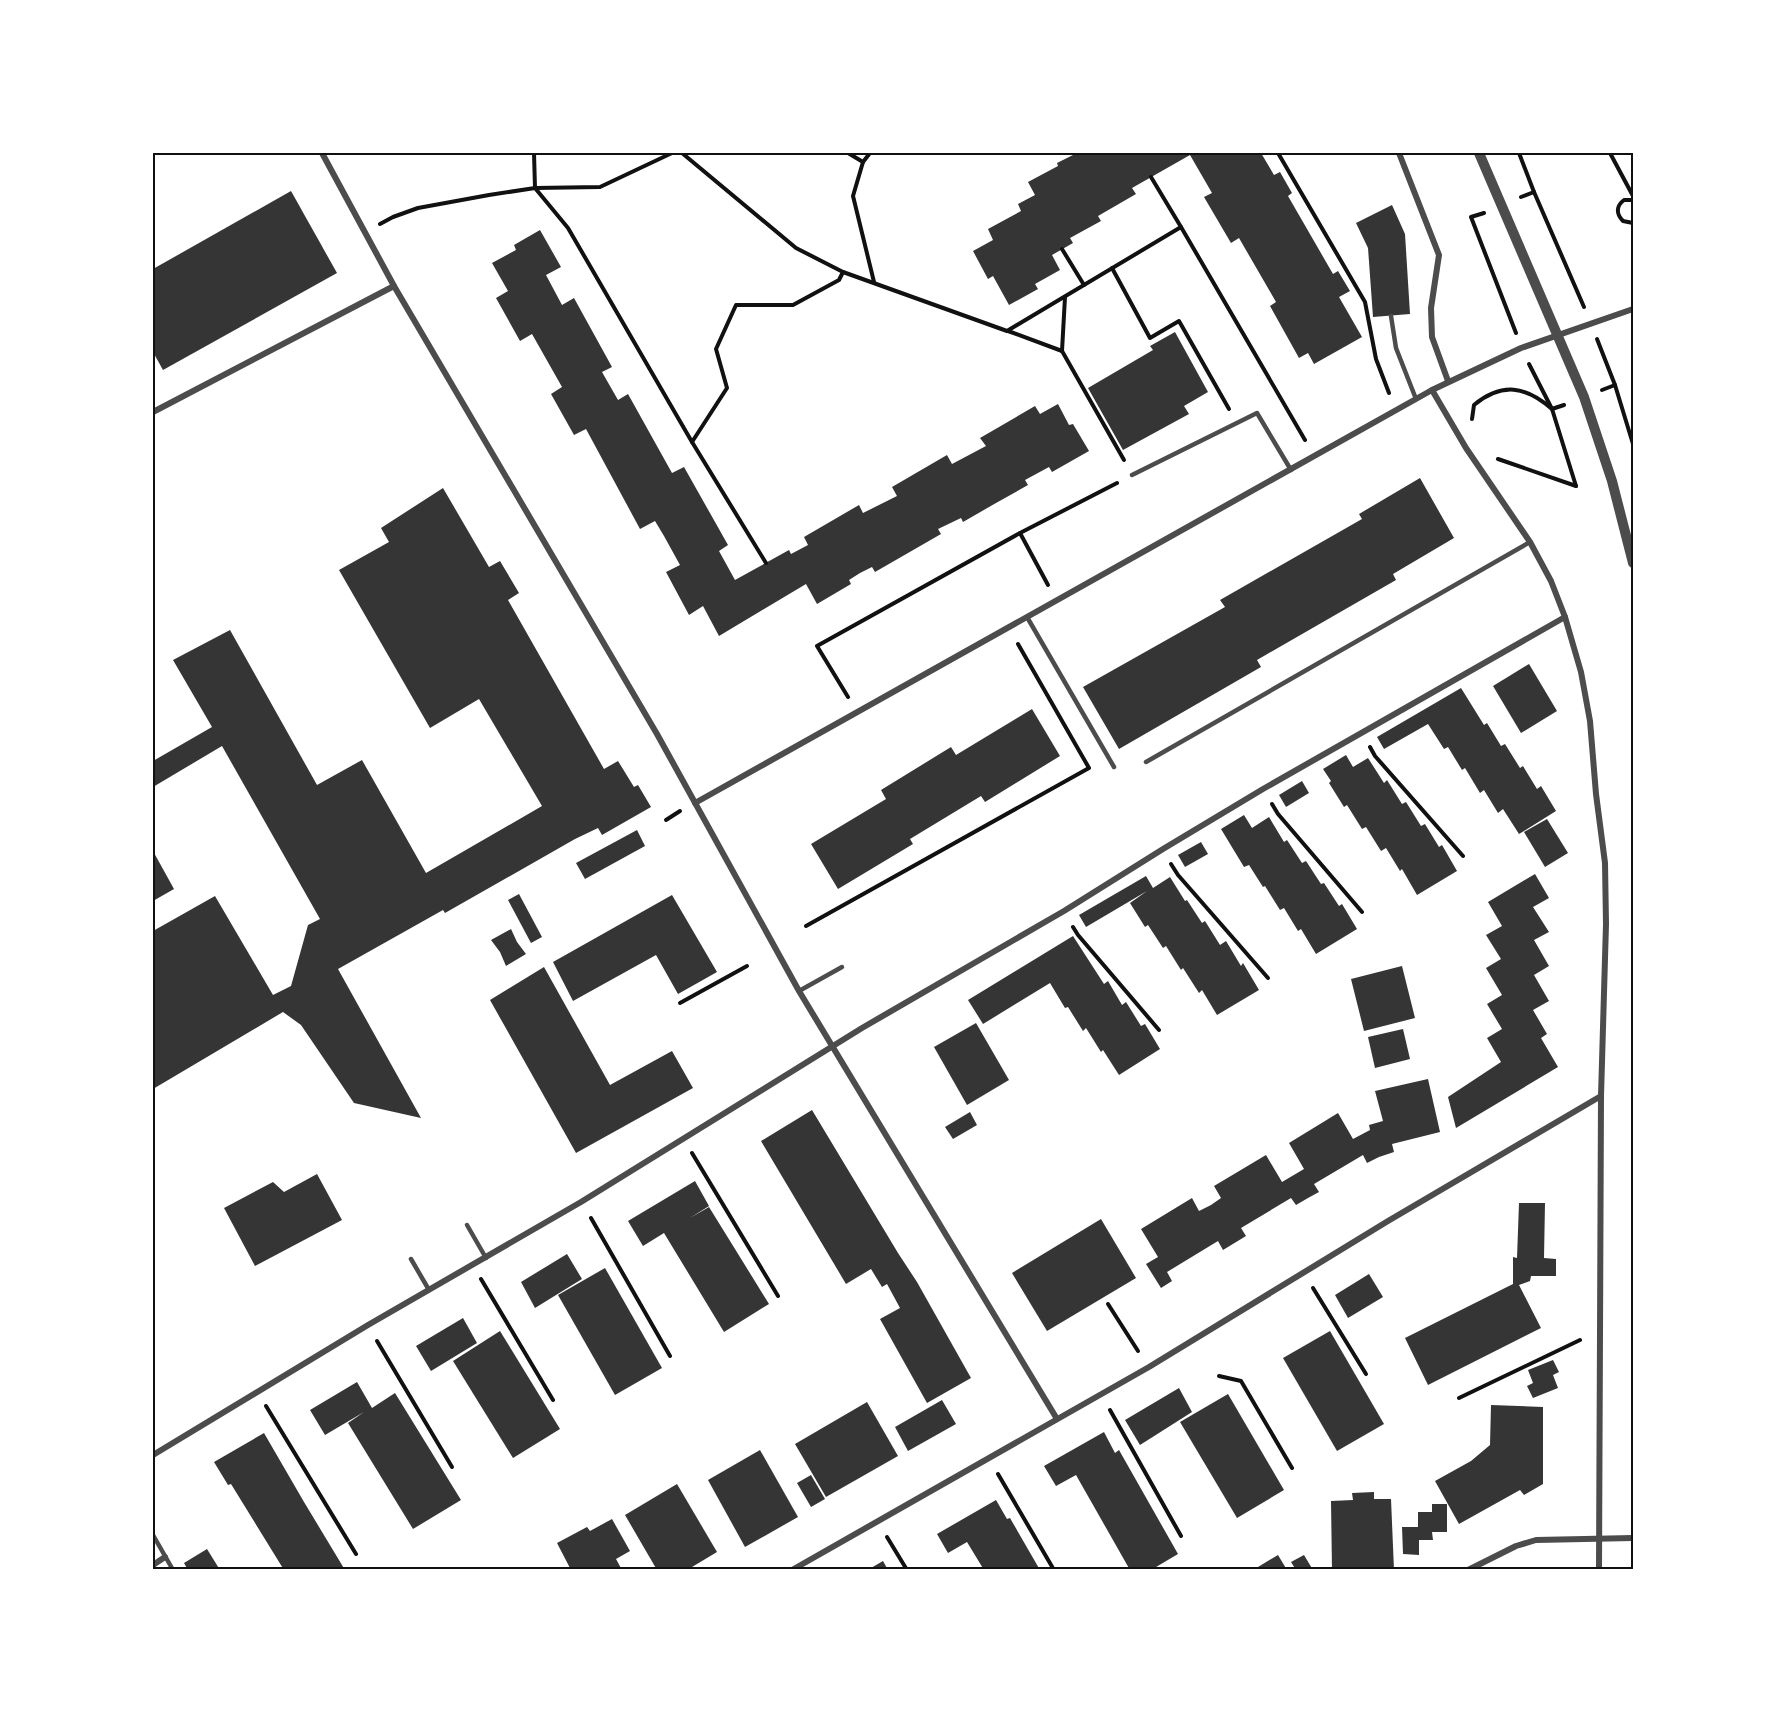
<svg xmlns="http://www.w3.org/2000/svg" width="1786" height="1723" font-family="Inter,sans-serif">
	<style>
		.building { fill: #353535 }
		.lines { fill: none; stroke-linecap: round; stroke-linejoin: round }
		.path { stroke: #111; stroke-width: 4 }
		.service { stroke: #4c4c4c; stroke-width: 4.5 }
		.minor { stroke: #4c4c4c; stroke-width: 6 }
		.tertiary { stroke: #4c4c4c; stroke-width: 10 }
		.neatline { fill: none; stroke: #111; stroke-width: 2 }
	</style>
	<rect width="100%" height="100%" fill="#fff"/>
	<g class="building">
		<path d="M1077,153H1261L1274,175L1280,172L1292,193L1288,196L1333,274L1338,271L1350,291L1339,297L1362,337L1314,364L1308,353L1299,358L1270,306L1276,302L1239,238L1231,243L1204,197L1212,193L1190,155L1132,188L1136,194L1098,216L1101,221L1070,238L1073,243L1052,255L1060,270L1035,284L1038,289L1009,305L993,276L988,279L973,251L993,240L988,229L1021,211L1018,204L1035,195L1028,182L1058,166L1057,163Z"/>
		<path d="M291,191L337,273L163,370L153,352V269Z"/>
		<path d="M1392,205L1405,234L1410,314L1373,317L1368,248L1356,223Z"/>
		<path d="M540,230L561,267L546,275L562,305L574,298L612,367L602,372L618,400L628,394L672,473L684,467L728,545L719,551L735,580L789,550L791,554L808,545L804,537L859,505L863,513L897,496L892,487L947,455L952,464L986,446L980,438L1035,406L1040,414L1058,404L1069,425L1073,424L1089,451L1052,472L1049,467L1025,480L1028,485L996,503L963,522L961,518L938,529L941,534L875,572L872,567L860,573L849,580L851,584L817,604L806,584L719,636L703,606L689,615L666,572L680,565L664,536L655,521L640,529L586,429L574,435L551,394L562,387L532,334L520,341L496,298L508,291L492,263L516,250L514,245Z"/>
		<path d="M1175,332L1208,392L1184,406L1189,414L1123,450L1088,388L1153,350L1150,346Z"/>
		<path d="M1420,478L1454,538L1393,574L1396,580L1257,660L1261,667L1119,749L1083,687L1225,607L1220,600L1362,519L1359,514Z"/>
		<path d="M443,488L489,567L500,561L519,593L508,600L604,769L618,761L634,787L638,785L651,807L602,835L598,828L575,839L445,913L443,910L338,969L421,1118L354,1103L301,1025L283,1012L153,1089V931L215,896L273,995L291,986L308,925L320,919L222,746L153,787V761L212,727L173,660L230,630L317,785L362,760L426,873L542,806L479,699L430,728L339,570L389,542L381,528Z"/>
		<path d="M1529,664L1557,711L1521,733L1493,686Z"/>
		<path d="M1461,688L1484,725L1487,723L1501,746L1505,744L1520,768L1523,766L1537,789L1541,786L1556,811L1519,834L1503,809L1498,813L1484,790L1480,793L1465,768L1462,770L1448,747L1444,749L1428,724L1384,749L1377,737Z"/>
		<path d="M1032,709L1060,756L985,802L981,796L910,839L913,844L838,889L811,844L886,799L881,790L951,747L956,755Z"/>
		<path d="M1346,755L1353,767L1368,758L1384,783L1387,780L1402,804L1406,802L1421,826L1425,824L1439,847L1442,845L1457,871L1417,895L1402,869L1400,871L1386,848L1381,851L1366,827L1362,829L1347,805L1344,807L1329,783L1331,781L1323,769Z"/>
		<path d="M1302,781L1309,793L1286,807L1279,795Z"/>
		<path d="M1244,815L1252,828L1269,817L1284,842L1287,840L1302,863L1306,861L1321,884L1324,883L1339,906L1342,904L1357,929L1316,954L1301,929L1298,931L1284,908L1280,910L1265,886L1263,887L1249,865L1244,867L1221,829Z"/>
		<path d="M1547,819L1568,853L1545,867L1524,832Z"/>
		<path d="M637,830L645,846L585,879L576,863Z"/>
		<path d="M1201,842L1208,854L1185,867L1178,855Z"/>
		<path d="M153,851L174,889L153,901Z"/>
		<path d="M1535,874L1549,898L1533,907L1549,932L1534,940L1549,966L1534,975L1549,1001L1533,1010L1547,1034L1541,1038L1558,1067L1456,1128L1448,1097L1501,1062L1487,1038L1502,1029L1487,1004L1502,995L1486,968L1501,959L1486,935L1502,926L1488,902Z"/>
		<path d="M1146,876L1153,888L1170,877L1185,901L1187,900L1202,923L1205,921L1220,945L1226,941L1241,966L1243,963L1259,990L1217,1015L1202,990L1199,993L1183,968L1181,970L1166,946L1163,948L1148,925L1145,927L1130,903L1147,891L1086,927L1079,915Z"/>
		<path d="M519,894L542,937L531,943L508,900Z"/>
		<path d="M672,895L717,972L678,994L656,955L573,1001L553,962Z"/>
		<path d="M511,929L517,942L526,954L506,966L500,952L491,940Z"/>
		<path d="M1073,936L1104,984L1108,981L1122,1005L1126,1002L1141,1026L1145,1024L1160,1049L1119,1075L1103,1050L1101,1052L1086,1028L1083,1031L1068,1007L1065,1008L1050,983L983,1024L968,1000Z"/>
		<path d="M1402,966L1415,1018L1364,1031L1351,979Z"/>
		<path d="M544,967L610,1085L672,1051L693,1088L576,1153L490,1000Z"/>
		<path d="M976,1023L1009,1080L967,1105L934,1047Z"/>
		<path d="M1403,1029L1410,1059L1375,1068L1368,1037Z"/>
		<path d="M1428,1079L1440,1132L1392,1144L1394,1152L1379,1157L1367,1163L1363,1155L1314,1184L1319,1192L1308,1198L1296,1205L1291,1198L1241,1228L1246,1236L1223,1250L1218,1241L1167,1272L1172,1281L1161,1288L1146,1264L1158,1257L1141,1229L1192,1198L1199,1211L1211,1205L1221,1198L1214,1186L1266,1155L1282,1182L1304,1169L1289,1143L1338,1113L1353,1139L1370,1130L1369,1125L1383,1121L1375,1091Z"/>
		<path d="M812,1110L898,1253L917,1282L971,1378L927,1403L880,1319L900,1308L887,1284L882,1287L871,1269L846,1284L761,1141Z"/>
		<path d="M970,1112L977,1125L953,1139L945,1127Z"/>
		<path d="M317,1174L342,1220L255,1266L224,1208L273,1182L284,1192Z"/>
		<path d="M695,1181L709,1206L690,1218L709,1207L769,1304L724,1332L664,1233L643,1246L628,1221Z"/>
		<path d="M1519,1203H1545L1544,1258L1556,1259V1276H1531L1530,1281L1519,1285L1541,1328L1428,1385L1405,1338L1513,1284V1257L1517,1258Z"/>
		<path d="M1101,1219L1136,1278L1047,1331L1012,1273Z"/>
		<path d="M567,1254L582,1279L535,1308L521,1282Z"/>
		<path d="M605,1268L662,1368L615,1395L558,1295Z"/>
		<path d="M1369,1274L1383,1297L1348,1318L1335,1295Z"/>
		<path d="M463,1318L477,1343L431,1371L416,1346Z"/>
		<path d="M500,1331L560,1429L513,1458L453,1361Z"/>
		<path d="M1330,1331L1384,1424L1337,1451L1283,1358Z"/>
		<path d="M1553,1360L1559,1372L1553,1375L1558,1388L1533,1398L1527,1386L1533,1383L1528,1370Z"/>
		<path d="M357,1382L372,1408L395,1393L461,1500L413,1529L348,1423L364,1412L325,1435L310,1410Z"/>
		<path d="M1179,1388L1192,1412L1140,1445L1125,1420Z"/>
		<path d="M1228,1394L1284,1490L1237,1518L1180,1422Z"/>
		<path d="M942,1400L956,1424L908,1451L895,1427Z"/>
		<path d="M867,1402L898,1456L826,1497L795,1444Z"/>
		<path d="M1491,1405L1543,1407V1484L1524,1495L1520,1490L1459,1524L1435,1481L1471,1461L1490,1445Z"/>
		<path d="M1104,1432L1115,1453L1119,1450L1178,1554L1151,1570H1130L1076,1475L1056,1486L1044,1466Z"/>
		<path d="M264,1433L304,1502L345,1570H284L231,1484L228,1485L214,1462Z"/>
		<path d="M760,1450L798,1517L745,1547L708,1480Z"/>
		<path d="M811,1475L825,1499L811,1507L797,1483Z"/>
		<path d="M677,1484L717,1552L687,1570H657L625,1515Z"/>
		<path d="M1374,1492V1499H1391L1394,1570H1332L1331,1501L1353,1500L1352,1493Z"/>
		<path d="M996,1500L1007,1519L1010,1518L1040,1570H984L967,1542L948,1553L937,1534Z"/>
		<path d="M1432,1504H1447V1532H1432L1433,1540H1419V1555L1403,1554L1402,1527H1418V1512H1432Z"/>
		<path d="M612,1519L630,1551L616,1559L622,1570H571L557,1543L587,1527L590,1531Z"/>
		<path d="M207,1549L220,1570H188L184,1563Z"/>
		<path d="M1278,1555L1287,1570H1253Z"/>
		<path d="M1304,1555L1313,1570H1296L1291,1562Z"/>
		<path d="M883,1561L888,1570H868L871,1568Z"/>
	</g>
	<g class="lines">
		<g class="path">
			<path d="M534,153L535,188L568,228L692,442L766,563"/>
			<path d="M682,153L796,248L843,272L1007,331L1181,227L1305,440"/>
			<path d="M848,153L863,162L853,196L874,282"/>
			<path d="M1278,153L1365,302L1376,359L1389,393"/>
			<path d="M1519,153L1534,192L1584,307"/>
			<path d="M1610,153L1633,196"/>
			<path d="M863,162L870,153"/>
			<path d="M1151,177L1181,227"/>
			<path d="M1521,197L1534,192"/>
			<path d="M1633,200H1624C1616,206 1616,214 1623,221L1633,223"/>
			<path d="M1484,213L1471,217L1516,333"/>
			<path d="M380,224L393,217L418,208L489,195L535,188L600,187L672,153"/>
			<path d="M1062,249L1084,285"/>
			<path d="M1112,268L1150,338L1179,321L1229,409"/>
			<path d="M1008,331L1062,351L1065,297"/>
			<path d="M1597,339L1615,385L1633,444"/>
			<path d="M1062,351L1124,460"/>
			<path d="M1529,364L1552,409L1576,486"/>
			<path d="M1602,390L1615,385"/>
			<path d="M1472,419L1474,405C1502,382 1526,386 1552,409L1564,405"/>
			<path d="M692,442L727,388L716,349L736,305H793L839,280L843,272"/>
			<path d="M1498,459L1576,486"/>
			<path d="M1020,533L1048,585"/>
			<path d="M848,697L817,646L1020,533L1117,483"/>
			<path d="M1370,747L1375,756L1463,856"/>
			<path d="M1272,804L1278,814L1362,912"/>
			<path d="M666,820L680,811"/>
			<path d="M1171,864L1178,875L1268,978"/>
			<path d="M806,926L1089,768L1018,644"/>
			<path d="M1073,927L1078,935L1159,1030"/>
			<path d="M680,1003L747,966"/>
			<path d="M692,1153L778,1296"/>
			<path d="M591,1218L670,1356"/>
			<path d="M481,1279L553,1400"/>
			<path d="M1313,1288L1366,1374"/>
			<path d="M1108,1304L1138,1351"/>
			<path d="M377,1341L452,1467"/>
			<path d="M1219,1376L1241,1381L1292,1468"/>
			<path d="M1459,1398L1580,1340"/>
			<path d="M266,1406L356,1554"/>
			<path d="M1110,1410L1181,1536"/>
			<path d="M998,1474L1054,1570"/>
			<path d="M887,1537L907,1570"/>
		</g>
		<g class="service">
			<path d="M1391,316L1396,348L1416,399"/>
			<path d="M1132,475L1257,413L1291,470"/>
			<path d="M1027,617L1114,767"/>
			<path d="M1146,762L1530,542"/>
			<path d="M799,991L842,967"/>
			<path d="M467,1225L486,1258"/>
			<path d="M411,1259L429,1290"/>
			<path d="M153,1535L173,1570"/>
		</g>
		<g class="minor">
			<path d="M322,153L394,286L657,734L799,991L1057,1419"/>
			<path d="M1399,153L1439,255L1431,308L1432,337L1448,381"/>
			<path d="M1432,390L1466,448L1530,542L1551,581L1565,617L1581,672L1590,721L1596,794L1605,863L1606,924L1601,1096L1599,1570"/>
			<path d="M153,412L394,286"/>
			<path d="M695,803L1432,390L1521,348L1633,309"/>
			<path d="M153,1455L368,1325L581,1202L862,1028L1064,911L1163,849L1263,789L1565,617"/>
			<path d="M153,1565L165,1557"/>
			<path d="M792,1570L1149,1367L1388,1221L1601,1096"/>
			<path d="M1468,1570L1516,1546L1536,1540L1633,1538"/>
		</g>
		<path class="tertiary" d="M1479,153L1584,397L1612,481L1633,563"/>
	</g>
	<rect width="1786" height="1723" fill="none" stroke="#ffffff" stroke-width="309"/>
	<rect x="154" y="154" width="1478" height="1414" class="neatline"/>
</svg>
